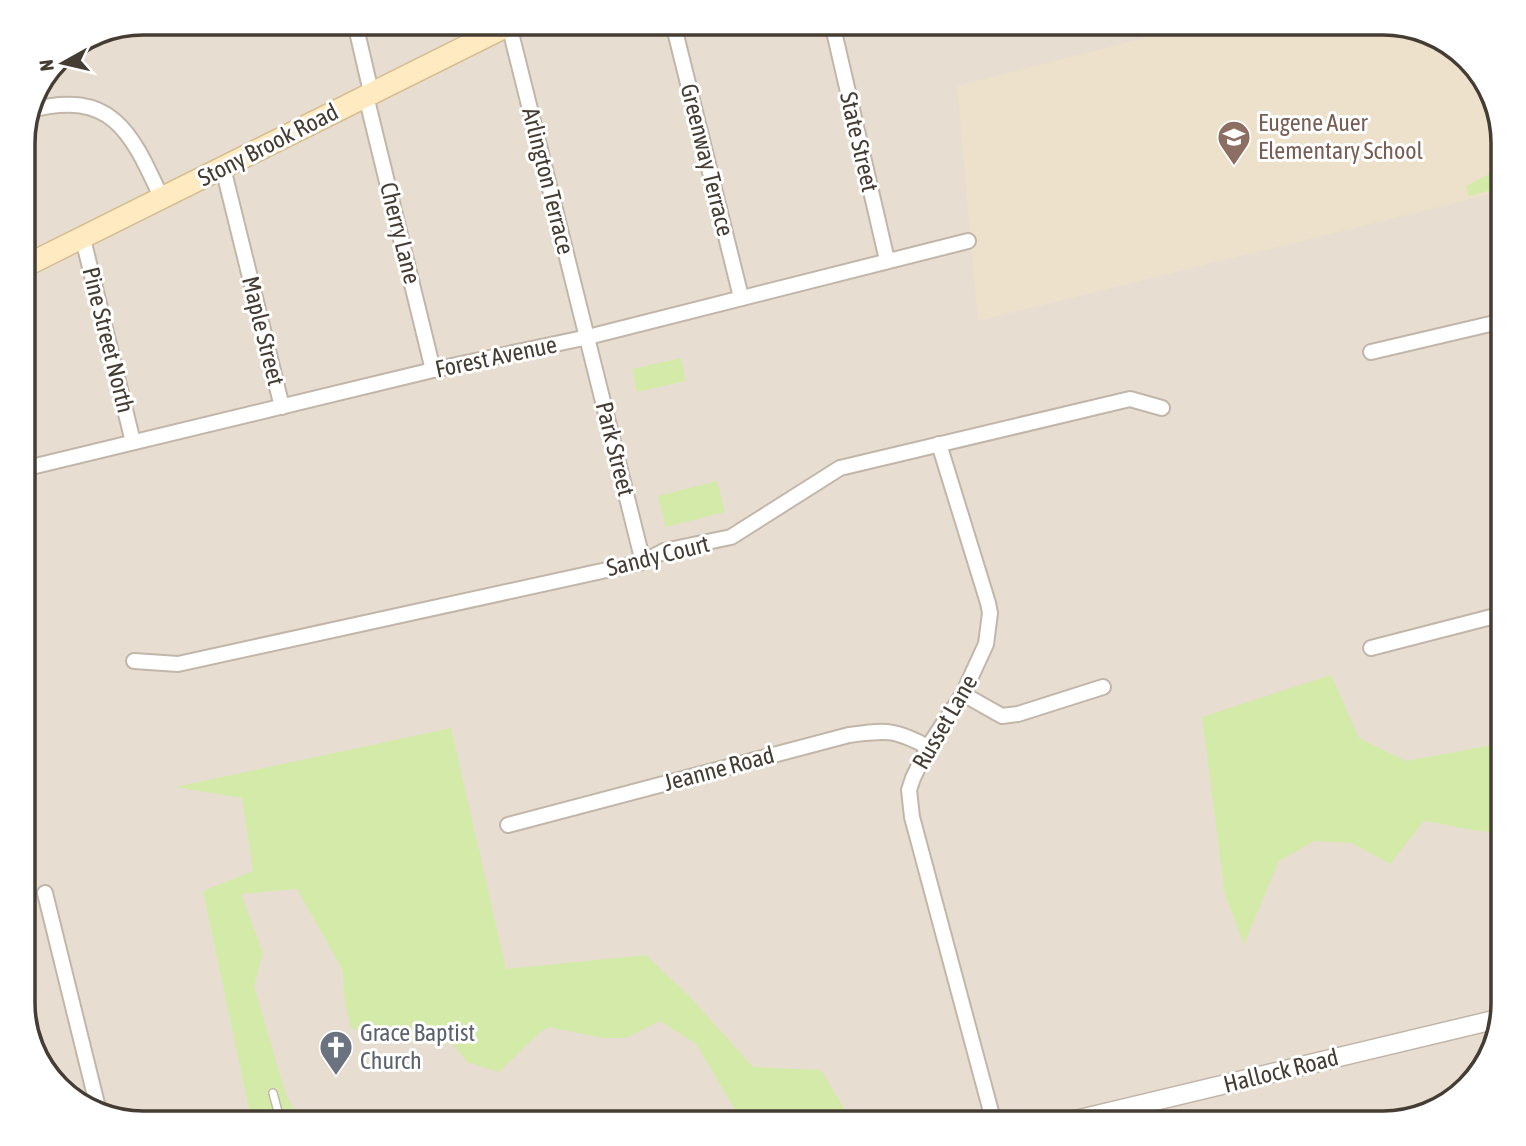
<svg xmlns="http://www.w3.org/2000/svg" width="1526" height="1146" font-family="'Asap Condensed',sans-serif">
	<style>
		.residential { fill: #e7ded1 }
		.education { fill: #ede1cc }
		.green { fill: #d4eaa9 }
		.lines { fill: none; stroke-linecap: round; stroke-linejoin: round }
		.service-casing { stroke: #c2b6a9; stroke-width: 10 }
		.minor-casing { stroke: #c2b6a9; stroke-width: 18 }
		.tertiary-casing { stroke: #c2b6a9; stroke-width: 21 }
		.secondary-casing { stroke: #d5bd90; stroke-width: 24 }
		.service { stroke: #fff; stroke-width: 7 }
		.minor { stroke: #fff; stroke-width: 14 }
		.tertiary { stroke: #fff; stroke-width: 18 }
		.secondary { stroke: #ffeac2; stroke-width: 21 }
		.labels { text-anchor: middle; stroke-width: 6; stroke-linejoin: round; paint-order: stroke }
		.education-label { font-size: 24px; fill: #785e54; stroke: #fff; text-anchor: start }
		.street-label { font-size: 24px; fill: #453c33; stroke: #fff }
		.worship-label { font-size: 24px; fill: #5b616d; stroke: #fff; text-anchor: start }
		.rim { fill: none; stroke: #453c33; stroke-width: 3.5 }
	</style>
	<rect width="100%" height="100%" fill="#f3ede4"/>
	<path class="residential" d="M143,23H1384L1457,48L1491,89L1503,142V1004L1478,1077L1436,1111L1383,1123H142L69,1098L35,1057L23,1011V134L35,89L63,53Z"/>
	<path class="education" d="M1204,23H1384L1457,48L1491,89L1503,142V191L978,321L957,86Z"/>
	<g class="green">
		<path d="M1503,167V187L1469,196L1466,186Z"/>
		<path d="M681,358L686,381L637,392L632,369Z"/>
		<path d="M717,481L725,512L666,527L658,496Z"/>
		<path d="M1331,675L1359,738L1406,761L1503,743V831C1483,835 1447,824 1424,821L1390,864L1352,843L1314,841L1279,861L1244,944L1225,895L1202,717Z"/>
		<path d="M451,728L506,969L646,955L689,996L753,1067L821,1070L853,1123H743L696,1044L660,1021L626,1038H603L549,1027L539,1033L499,1072L467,1062L453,1044L389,1041L351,1028L345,1003L342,969L297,889L241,894L263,953L254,986L286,1095L301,1123H252L203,891L253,871L242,798L175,787Z"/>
	</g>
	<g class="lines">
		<defs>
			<g id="service">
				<path d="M1478,74L1489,103"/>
				<path d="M273,1093L281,1123"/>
			</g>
			<g id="minor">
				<path d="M355,23L371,92"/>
				<path d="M673,23L741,297"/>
				<path d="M832,23L887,260"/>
				<path d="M509,25L643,562"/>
				<path d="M366,96L433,370"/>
				<path d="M30,110C113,89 131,132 162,199"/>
				<path d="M223,168L282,407"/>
				<path d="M83,239L133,442"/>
				<path d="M1371,352L1503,321"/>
				<path d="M939,444L988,603L990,613L986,644L963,694L928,747L913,778L909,790L912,817L994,1123"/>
				<path d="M23,469L433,370L588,337L968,241"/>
				<path d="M1371,648L1503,614"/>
				<path d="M134,661L178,664L643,562L664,551L731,537L840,468L1130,399L1162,408"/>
				<path d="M963,694L1002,716L1018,714L1103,687"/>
				<path d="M508,825L849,735C887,730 894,729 928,747"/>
				<path d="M45,893L98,1108"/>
			</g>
			<path id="tertiary" d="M1063,1123L1498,1019"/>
			<path id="secondary" d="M23,267L513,23"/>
		</defs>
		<use href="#service" class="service-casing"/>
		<use href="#minor" class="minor-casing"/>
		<use href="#tertiary" class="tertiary-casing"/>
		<use href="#secondary" class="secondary-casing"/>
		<use href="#service" class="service"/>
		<use href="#minor" class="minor"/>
		<use href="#tertiary" class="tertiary"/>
		<use href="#secondary" class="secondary"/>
	</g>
	<defs>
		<symbol id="school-pin" viewBox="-11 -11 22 30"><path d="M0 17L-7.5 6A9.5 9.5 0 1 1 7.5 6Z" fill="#8d6e63" stroke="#fff"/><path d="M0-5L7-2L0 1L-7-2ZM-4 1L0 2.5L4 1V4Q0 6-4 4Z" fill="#fff"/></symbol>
		<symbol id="church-pin" viewBox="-11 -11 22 30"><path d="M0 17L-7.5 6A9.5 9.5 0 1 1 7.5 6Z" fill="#6b7280" stroke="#fff"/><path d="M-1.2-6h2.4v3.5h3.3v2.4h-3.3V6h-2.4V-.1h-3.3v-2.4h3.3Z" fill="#fff"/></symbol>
	</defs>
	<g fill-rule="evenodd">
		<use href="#school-pin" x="1215" y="118" width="38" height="52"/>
		<use href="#church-pin" x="317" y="1028" width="38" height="52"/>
	</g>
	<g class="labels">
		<g class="education-label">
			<text x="1258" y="131">Eugene Auer<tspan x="1258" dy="28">Elementary School</tspan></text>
		</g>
		<g class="street-label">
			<text transform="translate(859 142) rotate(77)" y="8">State Street</text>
			<text transform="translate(268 145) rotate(-27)" y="8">Stony Brook Road</text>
			<text transform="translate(707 160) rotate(76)" y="8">Greenway Terrace</text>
			<text transform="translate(548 181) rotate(76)" y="8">Arlington Terrace</text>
			<text transform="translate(400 233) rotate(76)" y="8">Cherry Lane</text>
			<text transform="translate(263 331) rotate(76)" y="8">Maple Street</text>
			<text transform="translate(108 340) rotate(76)" y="8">Pine Street North</text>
			<text transform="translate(496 357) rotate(-12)" y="8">Forest Avenue</text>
			<text transform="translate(615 449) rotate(76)" y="8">Park Street</text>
			<text transform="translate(658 556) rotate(-14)" y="8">Sandy Court</text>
			<text transform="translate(945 722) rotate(-60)" y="8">Russet Lane</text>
			<text transform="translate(719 769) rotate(-15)" y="8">Jeanne Road</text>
			<text transform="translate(1281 1071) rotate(-14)" y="8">Hallock Road</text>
		</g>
		<g class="worship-label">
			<text x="360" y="1041">Grace Baptist<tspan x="360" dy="28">Church</tspan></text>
		</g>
	</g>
	<path d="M0 0H1526V1146H0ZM143 35H1383A108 108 0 0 1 1491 143V1003A108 108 0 0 1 1383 1111H143A108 108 0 0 1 35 1003V143A108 108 0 0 1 143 35Z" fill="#fff" fill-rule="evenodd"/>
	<path class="rim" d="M143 35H1383A108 108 0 0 1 1491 143V1003A108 108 0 0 1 1383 1111H143A108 108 0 0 1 35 1003V143A108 108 0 0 1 143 35Z"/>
	<g transform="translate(63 63) rotate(262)" stroke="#ffffff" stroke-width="5" paint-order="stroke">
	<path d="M0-5L12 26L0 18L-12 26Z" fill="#453c33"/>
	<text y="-10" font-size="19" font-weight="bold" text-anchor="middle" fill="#453c33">N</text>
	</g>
</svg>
